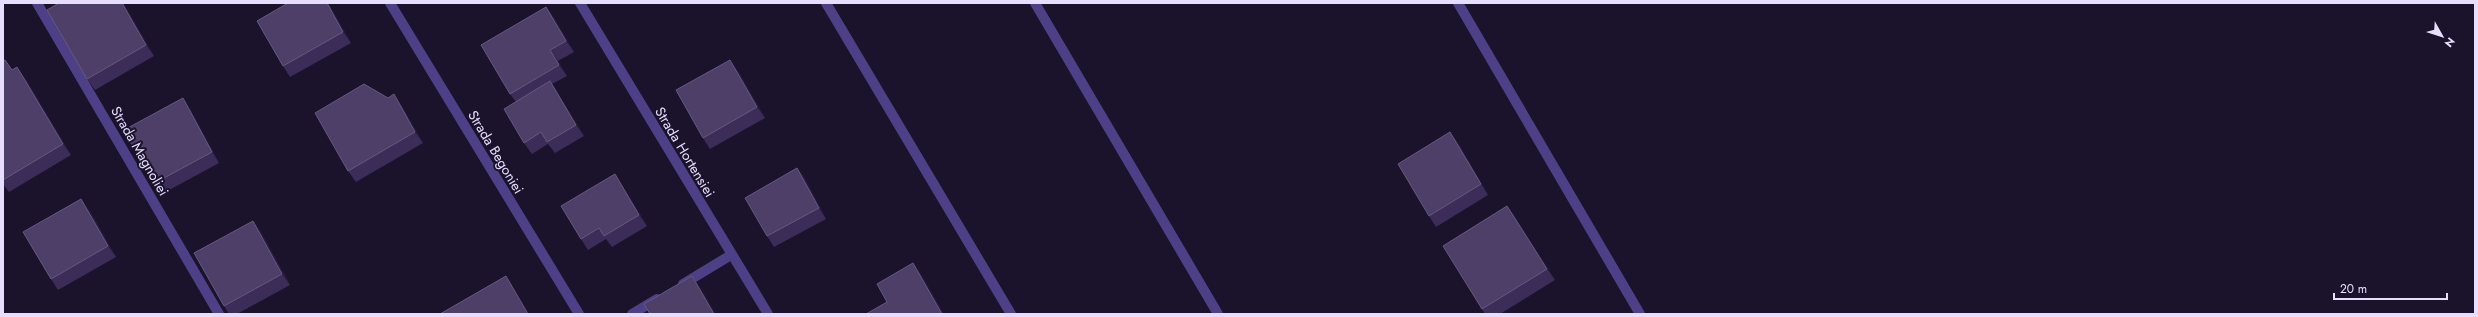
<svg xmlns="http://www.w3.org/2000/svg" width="2478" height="317" font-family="Jost,sans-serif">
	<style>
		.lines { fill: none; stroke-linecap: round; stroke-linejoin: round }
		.minor { stroke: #4e4087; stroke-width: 10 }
		.wall { fill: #3c2c58 }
		.shaded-wall { fill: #271a3e }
		.building { fill: #4e3f69; stroke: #665881 }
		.labels { text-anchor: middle; stroke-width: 4; stroke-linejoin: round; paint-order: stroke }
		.street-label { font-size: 14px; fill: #e7defe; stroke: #1b132b }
	</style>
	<rect width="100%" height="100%" fill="#1b132b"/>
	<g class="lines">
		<g class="minor">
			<path d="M37,3L219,314"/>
			<path d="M390,3L579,314"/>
			<path d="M580,3L768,314"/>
			<path d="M826,3L1011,314"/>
			<path d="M1035,3L1218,314"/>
			<path d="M1458,3L1640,314"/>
			<path d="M683,284L731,255"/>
			<path d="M632,314L657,299"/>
		</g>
	</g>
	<g class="wall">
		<path d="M59,3H123L154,56L95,90L87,79Z"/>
		<path d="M288,3H328L351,43L290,77L283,66Z"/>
		<path d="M546,7L554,18L574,52L558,61L567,76L552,84L557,92L584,136L555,153L548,144L532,154L524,143L516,102L510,94Z"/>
		<path d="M3,61L12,70L25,78L71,155L9,192L3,184Z"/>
		<path d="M738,71L765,118L710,149L703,138Z"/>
		<path d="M401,105L423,143L356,182L348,171Z"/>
		<path d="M190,109L219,163L160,195L153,184Z"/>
		<path d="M1458,143L1488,195L1436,227L1429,216Z"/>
		<path d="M797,168L805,179L826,219L774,247L767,236Z"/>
		<path d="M622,185L647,226L612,247L606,239L588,250L581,239Z"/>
		<path d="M1507,206L1515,217L1555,280L1500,314H1485L1482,309Z"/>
		<path d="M89,210L116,257L58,290L51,279Z"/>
		<path d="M261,232L290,285L237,314H229L224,306Z"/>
	</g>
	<g class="shaded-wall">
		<path d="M122,3H123L154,56L146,45Z"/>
		<path d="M327,3H328L351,43L343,32Z"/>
		<path d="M546,7L554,18L574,52L566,41Z"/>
		<path d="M550,50L558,61L567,76L559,65Z"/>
		<path d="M730,60L738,71L765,118L757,107Z"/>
		<path d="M17,67L25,78L71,155L63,144Z"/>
		<path d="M550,81L557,92L584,136L576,125Z"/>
		<path d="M394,94L401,105L423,143L415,132Z"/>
		<path d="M183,98L190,109L219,163L212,152Z"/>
		<path d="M1450,132L1458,143L1488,195L1481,184Z"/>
		<path d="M797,168L805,179L826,219L819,208Z"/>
		<path d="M615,174L622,185L647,226L639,215Z"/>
		<path d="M81,199L89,210L116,257L108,246Z"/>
		<path d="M1507,206L1515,217L1555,280L1547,269Z"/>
		<path d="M253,221L261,232L290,285L282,274Z"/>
		<path d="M913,263L921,274L944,314H942Z"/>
		<path d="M506,276L513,287L529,314H528Z"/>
		<path d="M692,276L700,287L716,314H714Z"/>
	</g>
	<g class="building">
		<path d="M59,3H122L146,45L87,79L47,10Z"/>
		<path d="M288,3H327L343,32L283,66L257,21Z"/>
		<path d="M546,7L566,41L550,50L559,65L510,94L481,45Z"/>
		<path d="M5,60L12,70L17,67L63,144L3,180V61Z"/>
		<path d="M730,60L757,107L703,138L676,90Z"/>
		<path d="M550,81L576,125L547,142L541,132L524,143L504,109Z"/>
		<path d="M364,84L388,98L394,94L415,132L348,171L315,113Z"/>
		<path d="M183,98L212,152L153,184L124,130Z"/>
		<path d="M1450,132L1481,184L1429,216L1398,164Z"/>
		<path d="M797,168L819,208L767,236L745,198Z"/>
		<path d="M615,174L639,215L604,236L599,228L581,239L561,206Z"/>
		<path d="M81,199L108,246L51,279L23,232Z"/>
		<path d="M1507,206L1547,269L1482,309L1443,246Z"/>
		<path d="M253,221L282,274L224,306L194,253Z"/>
		<path d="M913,263L942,314H866L887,302L877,284Z"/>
		<path d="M506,276L528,314H440Z"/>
		<path d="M692,276L714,314H650L644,304Z"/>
	</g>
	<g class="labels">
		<g class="street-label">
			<text transform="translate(140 151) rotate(60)" y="5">Strada Magnoliei</text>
			<text transform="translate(496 152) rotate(59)" y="5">Strada Begoniei</text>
			<text transform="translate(685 152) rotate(59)" y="5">Strada Hortensiei</text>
		</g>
	</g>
	<rect width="2478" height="317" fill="none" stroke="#e7defe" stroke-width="8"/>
	<g transform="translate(2442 36) rotate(129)" stroke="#1b132b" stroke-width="3" paint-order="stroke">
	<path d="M0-3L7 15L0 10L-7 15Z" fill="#e7defe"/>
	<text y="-6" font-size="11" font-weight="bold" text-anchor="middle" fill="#e7defe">N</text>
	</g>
	<path d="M2334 293v6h113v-6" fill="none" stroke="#e7defe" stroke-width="2"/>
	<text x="2340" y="293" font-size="12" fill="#e7defe" stroke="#1b132b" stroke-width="3" paint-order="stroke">20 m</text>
</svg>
